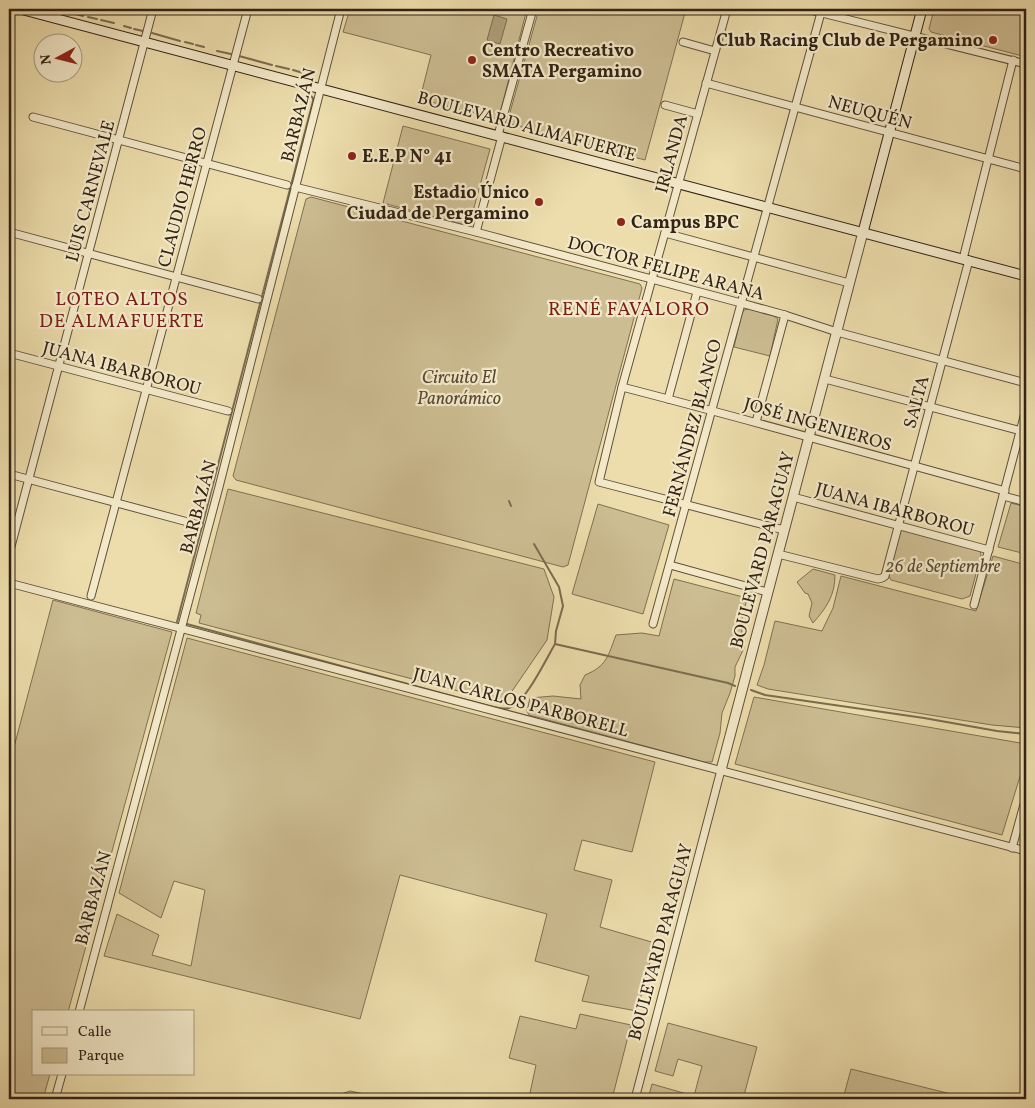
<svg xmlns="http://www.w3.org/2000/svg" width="1035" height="1108" font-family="Vollkorn,serif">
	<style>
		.green { fill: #cdbd92; stroke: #7f7053 }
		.water { fill: #ad9d78; stroke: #7b6c50 }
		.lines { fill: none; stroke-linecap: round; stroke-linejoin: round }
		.stream { stroke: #7b6c50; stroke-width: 2 }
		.minor-casing { stroke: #60513a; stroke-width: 9 }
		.tertiary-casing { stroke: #60513a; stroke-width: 11 }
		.secondary-casing { stroke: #312214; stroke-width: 11 }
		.minor { stroke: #f3e9c9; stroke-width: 7 }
		.tertiary { stroke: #f3e9c9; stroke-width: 9 }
		.secondary { stroke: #f3e9c9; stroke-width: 9 }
		.poi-dot { fill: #8f2418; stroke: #f3e9c9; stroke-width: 2 }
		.labels { text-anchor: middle; stroke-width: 4.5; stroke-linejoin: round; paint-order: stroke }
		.poi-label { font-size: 18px; font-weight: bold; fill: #312214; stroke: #f3e9c9; text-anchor: start }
		.street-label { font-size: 18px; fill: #312214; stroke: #f3e9c9 }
		.park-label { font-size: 18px; font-style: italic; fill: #584934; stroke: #f3e9c9 }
		.neighbourhood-label { font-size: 19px; letter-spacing: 1px; fill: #7a1f14; stroke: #f3e9c9 }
	</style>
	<rect width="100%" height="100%" fill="#edddac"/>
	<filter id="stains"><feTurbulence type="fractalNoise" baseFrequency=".004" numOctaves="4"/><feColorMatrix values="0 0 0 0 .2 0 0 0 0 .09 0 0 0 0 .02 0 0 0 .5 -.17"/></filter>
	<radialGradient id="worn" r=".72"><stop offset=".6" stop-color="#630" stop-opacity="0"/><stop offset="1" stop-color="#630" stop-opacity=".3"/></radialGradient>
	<g class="green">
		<path d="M350,9H527L499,117L496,119L420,99L431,55L343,32Z"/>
		<path d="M539,9H686L645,160L507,123Z"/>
		<path d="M934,9H1026V57L931,32L929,29Z"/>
		<path d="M403,126L490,149L469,226L383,203Z"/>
		<path d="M311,197L640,284L642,288L568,565L563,567L236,480L233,476L306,199Z"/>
		<path d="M749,309L774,316L778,319L770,356L734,347L742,313L744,310Z"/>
		<path d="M228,489L544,569L554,597L547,640L504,703L199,623L201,615L196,613Z"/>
		<path d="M1011,503L1026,507V554L998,547Z"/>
		<path d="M598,504L669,525L643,614L572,594Z"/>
		<path d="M902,529L980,550L981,555L970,596L962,599L891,580L889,576L900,531Z"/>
		<path d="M993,556L1026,565V728L992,725L768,689L757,685L764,665L775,621L822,631L833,608L841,576L976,611Z"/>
		<path d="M813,569L835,575C835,596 826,608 813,623L809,616L812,603L808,594L805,593L797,582Z"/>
		<path d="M674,579L747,598L741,624L744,648L735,667V676L730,693L722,713L720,733L712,762H704L529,715L527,711L530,698L553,696L581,699L580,685L585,675C607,666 608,656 616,635L642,633L659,636Z"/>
		<path d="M53,600L172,632L68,1012H34V1074H50L43,1099H9V766Z"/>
		<path d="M187,638L655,762L632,852L582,840L574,870L612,880L600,927L655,943L637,1011L582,1001L589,976L535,961L547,914L400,875L360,1019L104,956L117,914L159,935L152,955L191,966L205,890L174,881L161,918L119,893Z"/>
		<path d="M754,697L1026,744V757L1002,835L735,764Z"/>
		<path d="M580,1014L631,1025L612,1099H557L530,1093L536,1065L509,1058L520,1016L576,1029Z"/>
		<path d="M668,1023L757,1047L743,1099H648L652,1084L694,1096L702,1066L678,1059L673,1076L655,1071Z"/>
		<path d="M851,1069L971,1099H843Z"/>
		<path d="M350,1091L388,1099H339L341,1094Z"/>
	</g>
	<path class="water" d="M494,15L507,19L500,44L487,40Z"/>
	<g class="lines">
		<g class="stream">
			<path d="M54,9H55"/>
			<path d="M65,11L83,16"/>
			<path d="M88,17L97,19"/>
			<path d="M101,20L114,23"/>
			<path d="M124,26L131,28"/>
			<path d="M134,29L143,31"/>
			<path d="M152,33L180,41"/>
			<path d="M185,42L193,44"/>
			<path d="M196,45L204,47"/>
			<path d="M217,51L231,54"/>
			<path d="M239,56L272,65"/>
			<path d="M276,66L289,69"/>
			<path d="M293,70L310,75V77"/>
			<path d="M509,501L511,506"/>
			<path d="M534,544L559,587L563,606L556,631L555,644L728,683L735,686"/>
			<path d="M177,622L313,101V98L306,91"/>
			<path d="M187,624L489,706C495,707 503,710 509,708C525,704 546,659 555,644"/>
			<path d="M751,690L765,695L924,718L997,731L1026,734"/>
		</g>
		<defs>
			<g id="minor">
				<path d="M727,9L622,387L599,482L784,530"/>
				<path d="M806,9L1026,64"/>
				<path d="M56,19L59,9"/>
				<path d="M683,42L715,51"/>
				<path d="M706,83L1026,169"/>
				<path d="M665,105L698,114"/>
				<path d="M33,117L287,185"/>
				<path d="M498,135L533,9"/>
				<path d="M295,187L476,232L741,303L785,315L837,332L1026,383"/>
				<path d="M9,232L258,299"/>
				<path d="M476,232L502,136"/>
				<path d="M665,233L849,283"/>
				<path d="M963,259L1013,60"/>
				<path d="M9,353L228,411"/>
				<path d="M825,379L1021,431"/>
				<path d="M622,387C750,420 877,456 1005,491"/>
				<path d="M668,399L697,292"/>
				<path d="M756,422L785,315"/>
				<path d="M9,474L199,525"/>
				<path d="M1003,496L1026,502"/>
				<path d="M793,497L989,550"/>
				<path d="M9,554L153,9"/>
				<path d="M778,554L878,579L882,578L885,576L969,260"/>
				<path d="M670,565L767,592"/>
				<path d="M9,583L1026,851"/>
				<path d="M91,596L248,9"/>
				<path d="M974,605L1026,409"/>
				<path d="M653,624L822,9"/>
				<path d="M1012,848L1026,797"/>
				<path d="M79,1012L219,487L341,9"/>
				<path d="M55,1099L62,1074"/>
				<path d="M635,1099L721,770"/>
			</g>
			<path id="tertiary" d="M721,770L863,232"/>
			<g id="secondary">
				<path d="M20,9L1026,276"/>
				<path d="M863,232L922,9"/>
			</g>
		</defs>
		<use href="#minor" class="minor-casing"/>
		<use href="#tertiary" class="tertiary-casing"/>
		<use href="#secondary" class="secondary-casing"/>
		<use href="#minor" class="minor"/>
		<use href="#tertiary" class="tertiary"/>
		<use href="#secondary" class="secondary"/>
	</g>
	<g class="poi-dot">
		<circle cx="993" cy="40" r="5"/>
		<circle cx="472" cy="60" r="5"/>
		<circle cx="352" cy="156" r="5"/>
		<circle cx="539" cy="202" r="5"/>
		<circle cx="621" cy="222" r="5"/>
	</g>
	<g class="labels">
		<g class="poi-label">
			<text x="983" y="46" text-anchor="end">Club Racing Club de Pergamino</text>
			<text x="482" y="56">Centro Recreativo<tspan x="482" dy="21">SMATA Pergamino</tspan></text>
			<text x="362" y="162">E.E.P N° 41</text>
			<text x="529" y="198" text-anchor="end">Estadio Único<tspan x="529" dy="21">Ciudad de Pergamino</tspan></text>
			<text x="631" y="228">Campus BPC</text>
		</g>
		<g class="street-label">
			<text transform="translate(870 112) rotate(15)" y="6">NEUQUÉN</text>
			<text transform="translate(298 115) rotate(-76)" y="6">BARBAZÁN</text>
			<text transform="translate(527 126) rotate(15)" y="6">BOULEVARD ALMAFUERTE</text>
			<text transform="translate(671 154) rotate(-75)" y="6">IRLANDA</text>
			<text transform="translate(90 191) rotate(-75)" y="6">LUIS CARNEVALE</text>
			<text transform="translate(182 197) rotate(-75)" y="6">CLAUDIO HERRO</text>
			<text transform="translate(666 268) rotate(15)" y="6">DOCTOR FELIPE ARANA</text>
			<text transform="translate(122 368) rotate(15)" y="6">JUANA IBARBOROU</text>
			<text transform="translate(916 402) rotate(-75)" y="6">SALTA</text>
			<text transform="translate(818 424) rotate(16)" y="6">JOSÉ INGENIEROS</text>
			<text transform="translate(692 428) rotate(-75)" y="6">FERNÁNDEZ BLANCO</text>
			<text transform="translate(198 507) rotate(-75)" y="6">BARBAZÁN</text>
			<text transform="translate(895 509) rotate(15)" y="6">JUANA IBARBOROU</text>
			<text transform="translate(762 550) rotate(-75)" y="6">BOULEVARD PARAGUAY</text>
			<text transform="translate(521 702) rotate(15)" y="6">JUAN CARLOS PARBORELL</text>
			<text transform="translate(93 898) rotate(-75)" y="6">BARBAZÁN</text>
			<text transform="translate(660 942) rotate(-75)" y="6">BOULEVARD PARAGUAY</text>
		</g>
		<g class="park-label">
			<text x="459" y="383">Circuito El<tspan x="459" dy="21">Panorámico</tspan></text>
			<text x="943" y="572">26 de Septiembre</text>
		</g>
		<g class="neighbourhood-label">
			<text x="122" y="305">LOTEO ALTOS<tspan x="122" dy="22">DE ALMAFUERTE</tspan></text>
			<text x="629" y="315">RENÉ FAVALORO</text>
		</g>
	</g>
	<rect width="1035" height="1108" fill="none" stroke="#edddac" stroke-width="30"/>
	<rect x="10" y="10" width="1015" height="1088" fill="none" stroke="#312214" stroke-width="2.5"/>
	<rect x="15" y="15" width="1005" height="1078" fill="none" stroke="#312214"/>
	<rect x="32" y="1010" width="162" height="65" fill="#f3e9c9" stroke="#a59981"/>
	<rect x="42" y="1027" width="25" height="8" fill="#f3e9c9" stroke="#a59981"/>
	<text x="78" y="1036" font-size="15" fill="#312214">Calle</text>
	<rect x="42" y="1048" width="25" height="15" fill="#cdbd92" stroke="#a59981"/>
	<text x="78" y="1060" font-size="15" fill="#312214">Parque</text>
	<g transform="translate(58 58) rotate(263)"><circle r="24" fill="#f3e9c9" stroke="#a59981"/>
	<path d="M0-4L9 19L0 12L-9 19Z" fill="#8f2418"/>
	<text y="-8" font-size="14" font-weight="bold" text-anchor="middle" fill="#312214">N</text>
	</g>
	<rect width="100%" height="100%" filter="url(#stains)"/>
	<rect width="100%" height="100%" fill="url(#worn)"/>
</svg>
